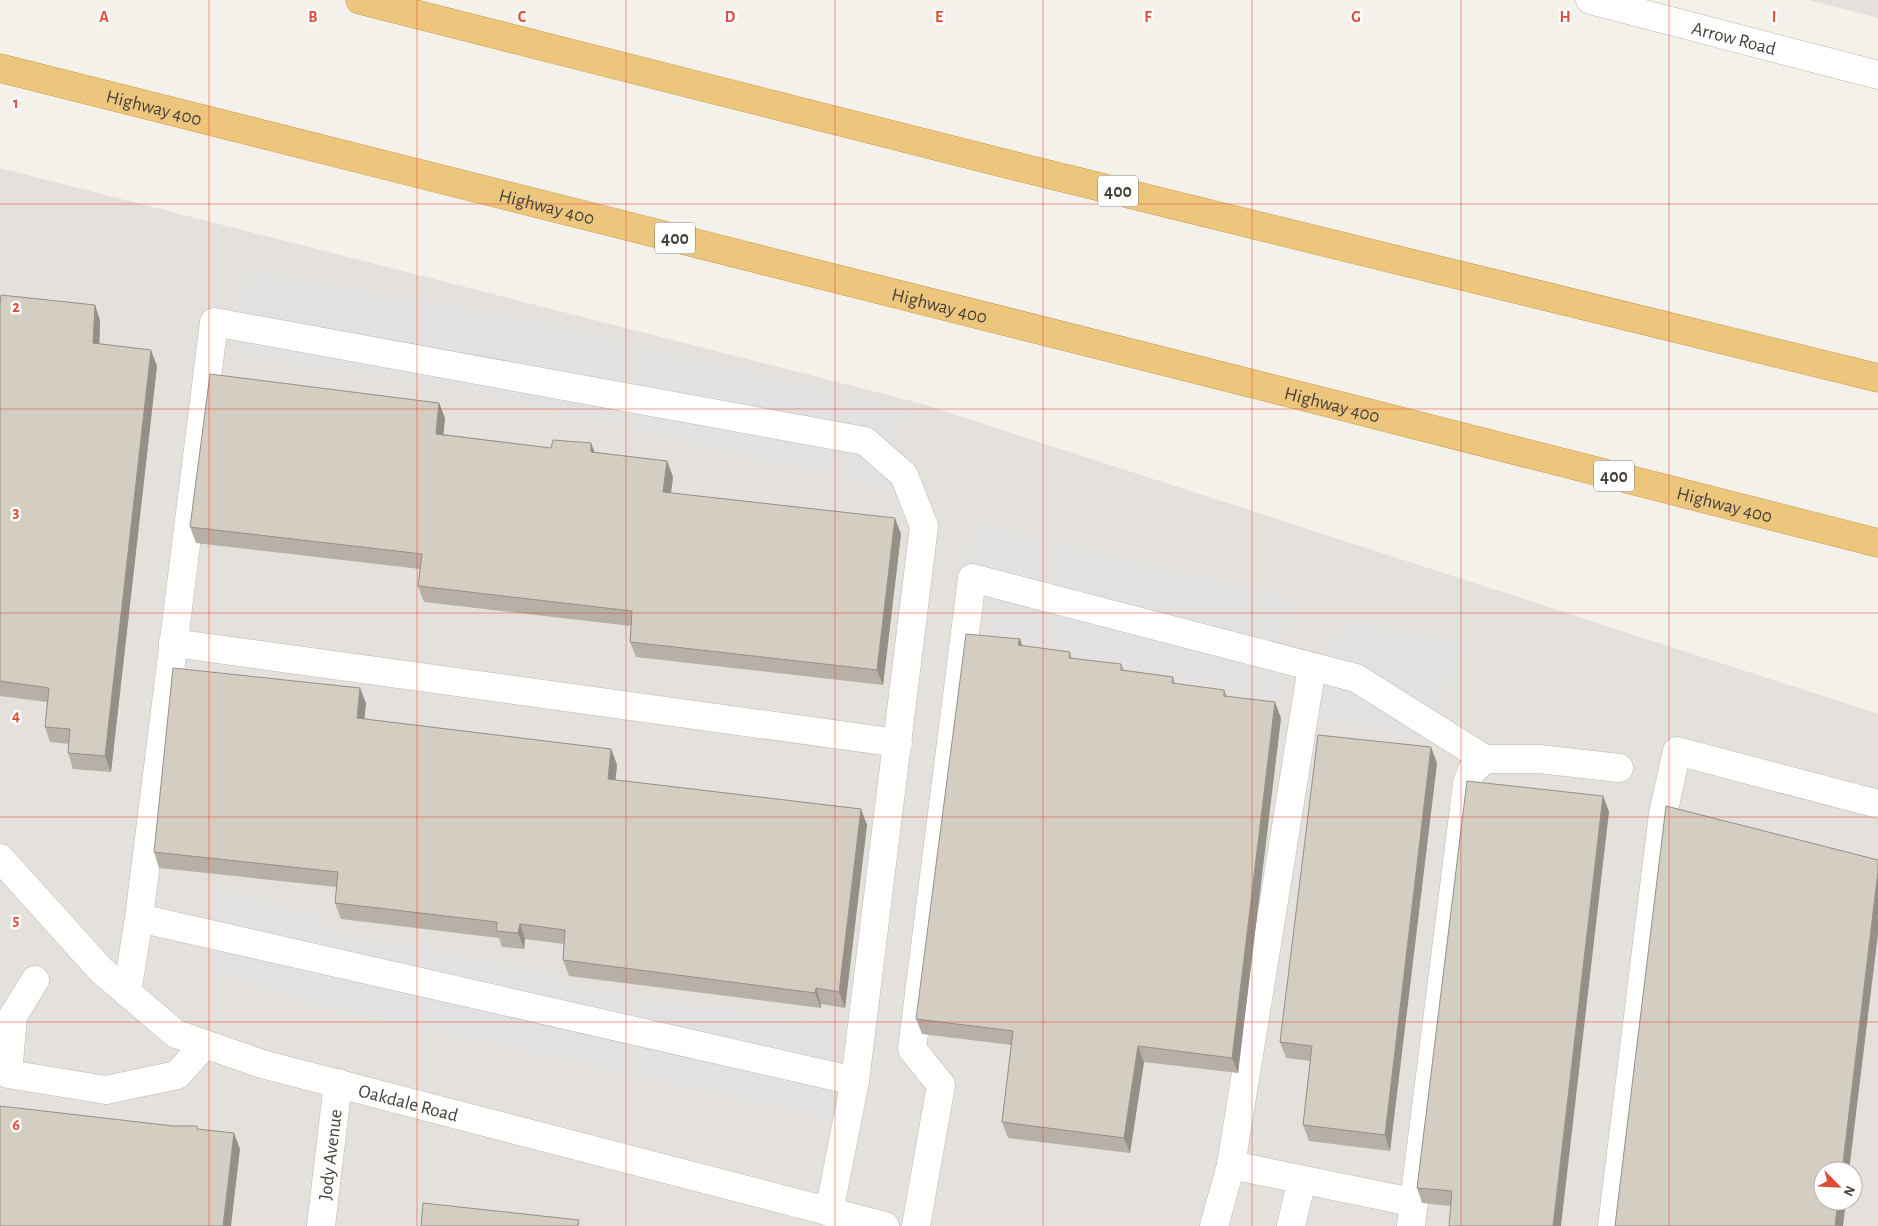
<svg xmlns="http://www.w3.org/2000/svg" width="1878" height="1226" font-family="'Alegreya Sans',sans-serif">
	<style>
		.industrial { fill: #e4e0dc; fill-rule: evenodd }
		.parking { fill: #e3e1df }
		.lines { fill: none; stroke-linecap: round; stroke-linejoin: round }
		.minor-casing { stroke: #beb8af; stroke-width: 29 }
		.highway-casing { stroke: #cb9b4e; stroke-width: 29 }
		.minor { stroke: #fff; stroke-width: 28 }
		.highway { stroke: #edc67d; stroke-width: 28 }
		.wall { fill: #b6b0a7 }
		.shaded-wall { fill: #949088 }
		.building { fill: #d4cdc2; stroke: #949088 }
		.grid { fill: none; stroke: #e04d36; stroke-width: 1; stroke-opacity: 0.55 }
		.labels { text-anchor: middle; stroke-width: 5; stroke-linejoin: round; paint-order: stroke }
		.shield { fill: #fff; stroke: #7e7b75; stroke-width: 1 }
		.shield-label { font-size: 18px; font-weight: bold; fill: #47423a }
		.street-label { font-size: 19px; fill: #47423a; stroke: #fff }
		.grid-label { font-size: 16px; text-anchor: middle; font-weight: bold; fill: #e04d36; stroke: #fff; stroke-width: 5; stroke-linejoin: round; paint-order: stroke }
	</style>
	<rect width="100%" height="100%" fill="#f4f1eb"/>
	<g class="industrial">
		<path d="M1809,0H1878V18Z"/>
		<path d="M0,168L919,403L1878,714V1226H0ZM1823,1171H1853V1201H1823Z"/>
	</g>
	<g class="parking">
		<path d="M245,269L523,316L910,407L901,496L458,388L231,356Z"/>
		<path d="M968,519L1296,598L1283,704L990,636L992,587L958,584Z"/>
		<path d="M1335,616L1462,641L1441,743L1315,718Z"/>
		<path d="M208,885L238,891L330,917L332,930L561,972L568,984L846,1027L832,1121L294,1002L209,971Z"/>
	</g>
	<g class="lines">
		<defs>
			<g id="minor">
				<path id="s1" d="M1590,0L1878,75"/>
				<path d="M173,643L898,743"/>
				<path id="s2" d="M0,858L101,970L176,1034L262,1064L885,1226"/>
				<path d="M139,918L855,1081"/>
				<path d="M35,980L13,1016L8,1074L106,1090L177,1075L205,1044"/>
				<path d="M127,993L139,918L214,322L865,441L904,475L924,526L855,1081L829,1212"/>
				<path d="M1231,1165L1412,1202"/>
				<path id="s3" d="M321,1226L338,1083"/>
				<path d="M916,1226L941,1085L912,1049L972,578L1356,678L1485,759"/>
				<path d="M1214,1226L1231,1165L1312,667"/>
				<path d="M1291,1226L1302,1180"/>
				<path d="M1411,1226L1467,784L1471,772L1485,759H1539L1619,768"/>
				<path d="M1612,1226L1663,814L1677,751L1878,804"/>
			</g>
			<g id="highway">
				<path d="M360,0L1023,168L1878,378"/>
				<path id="s4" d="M0,68L1349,408L1878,543"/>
			</g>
		</defs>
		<use href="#minor" class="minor-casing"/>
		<use href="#highway" class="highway-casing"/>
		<use href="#minor" class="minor"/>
		<use href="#highway" class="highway"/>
	</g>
	<g class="wall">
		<path d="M95,305L100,321L99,344L157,366L111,772L73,769L68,753L69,744L50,742L45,727L47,702L0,696V681Z"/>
		<path d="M439,403L445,418L443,434L551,448L595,452L667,461L673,477L671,493L901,534L883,685L636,657L630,642L631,626L424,602L418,586L420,569L196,543L190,527Z"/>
		<path d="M1020,639L1022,646L1070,652L1072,659L1121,664L1124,670L1173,677L1175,684L1224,690L1227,696L1281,718L1238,1073L1144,1062L1130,1153L1008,1138L1002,1122L1011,1045L922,1034L916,1019Z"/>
		<path d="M366,703L364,719L611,749L617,765L615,780L861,809L867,825L845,1008L821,1004V1008L569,976L563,960L564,944L525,939L524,949L502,947L499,938L341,919L335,903L337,887L159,868L154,852Z"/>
		<path d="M1437,763L1390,1151L1309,1141L1303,1125L1310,1061L1286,1058L1280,1042Z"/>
		<path d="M1603,796L1609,812L1451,1206L1422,1203L1417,1188Z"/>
	</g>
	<g class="shaded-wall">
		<path d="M95,305L100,321L99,359L93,343Z"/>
		<path d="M151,350L157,366L111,772L105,756Z"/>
		<path d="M439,403L445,418L442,449L436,434Z"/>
		<path d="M591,443L597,458L591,452Z"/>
		<path d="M667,461L673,477L669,508L663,492Z"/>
		<path d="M895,518L901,534L883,685L877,670Z"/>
		<path d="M1020,639L1025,655L1018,645Z"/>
		<path d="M360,688L366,703L363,734L357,718Z"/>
		<path d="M1275,702L1281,718L1238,1073L1232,1058Z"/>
		<path d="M1431,747L1437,763L1390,1151L1385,1135Z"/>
		<path d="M611,749L617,765L614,795L608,779Z"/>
		<path d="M1603,796L1609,812L1561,1226H1553Z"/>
		<path d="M861,809L867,825L845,1008L839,992Z"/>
		<path d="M1878,871V934L1849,1171H1842Z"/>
		<path d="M520,924L525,939L524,949L518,933Z"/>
		<path d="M816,988L821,1004V1008L815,993Z"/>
		<path d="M1138,1046L1144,1062L1130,1153L1124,1138Z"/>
		<path d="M234,1133L240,1149L231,1226H223Z"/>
		<path d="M1838,1201H1846L1843,1226H1835Z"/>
	</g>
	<g class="building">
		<path d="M1,295L95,305L93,343L151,350L105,756L68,753L70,729L45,727L49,688L0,681V305Z"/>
		<path d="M210,374L439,403L436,434L551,448L553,440L591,443V452L667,461L663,492L895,518L877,670L630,642L632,611L418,586L422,554L190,527Z"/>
		<path d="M966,634L1020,639L1018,645L1070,652L1069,658L1121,664V670L1173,677L1172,683L1224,690V696L1275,702L1232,1058L1138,1046L1124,1138L1002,1122L1013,1031L916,1019Z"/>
		<path d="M173,668L360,688L357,718L611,749L608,779L861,809L839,992L816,988L815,993L563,960L565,930L520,924L518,933L496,931L497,922L335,903L338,872L154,852Z"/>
		<path d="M1318,735L1431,747L1385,1135L1303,1125L1312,1046L1280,1042Z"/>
		<path d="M1467,781L1603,796L1553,1226H1449L1452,1191L1417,1188Z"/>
		<path d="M1666,806L1878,860V871L1842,1171H1823V1201H1838L1835,1226H1615Z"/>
		<path d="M0,1106L173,1126H197V1129L234,1133L223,1226H0Z"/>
		<path d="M423,1203L579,1220L578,1226H421Z"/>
	</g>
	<path class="grid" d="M209,0V1226M417,0V1226M626,0V1226M835,0V1226M1043,0V1226M1252,0V1226M1461,0V1226M1669,0V1226M0,204H1878M0,409H1878M0,613H1878M0,817H1878M0,1022H1878"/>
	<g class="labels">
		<g class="shield">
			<rect x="1098" y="175.5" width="40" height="31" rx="4"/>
			<rect x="655" y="222.5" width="40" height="31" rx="4"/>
			<rect x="1594" y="460.5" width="40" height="31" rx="4"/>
		</g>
		<g class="shield-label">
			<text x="1118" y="197">400</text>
			<text x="675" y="244">400</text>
			<text x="1614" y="482">400</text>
		</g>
		<g class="street-label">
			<text dy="7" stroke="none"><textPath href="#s1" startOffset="149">Arrow Road</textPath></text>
			<text dy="7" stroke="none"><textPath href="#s4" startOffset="159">Highway 400</textPath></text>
			<text dy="7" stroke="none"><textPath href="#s4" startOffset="564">Highway 400</textPath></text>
			<text dy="7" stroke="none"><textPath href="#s4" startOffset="969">Highway 400</textPath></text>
			<text dy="7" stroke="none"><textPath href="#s4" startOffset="1374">Highway 400</textPath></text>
			<text dy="7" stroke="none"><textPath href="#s4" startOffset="1779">Highway 400</textPath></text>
			<text dy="7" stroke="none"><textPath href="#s2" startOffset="492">Oakdale Road</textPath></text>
			<text dy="7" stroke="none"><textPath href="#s3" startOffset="72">Jody Avenue</textPath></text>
		</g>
	</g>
	<g class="grid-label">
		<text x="104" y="22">A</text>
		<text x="313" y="22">B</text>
		<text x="522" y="22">C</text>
		<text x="730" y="22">D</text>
		<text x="939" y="22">E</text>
		<text x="1148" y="22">F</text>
		<text x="1356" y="22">G</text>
		<text x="1565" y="22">H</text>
		<text x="1774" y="22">I</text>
		<text x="16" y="108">1</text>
		<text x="16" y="312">2</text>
		<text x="16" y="517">3</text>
		<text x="16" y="721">4</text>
		<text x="16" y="925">5</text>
		<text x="16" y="1130">6</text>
	</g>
	<g transform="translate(1838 1186) rotate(114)"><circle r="24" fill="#ffffff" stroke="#b5b3b0"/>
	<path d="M0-4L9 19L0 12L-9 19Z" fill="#e04d36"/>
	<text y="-8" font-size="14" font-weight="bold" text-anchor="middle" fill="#47423a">N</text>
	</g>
</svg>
